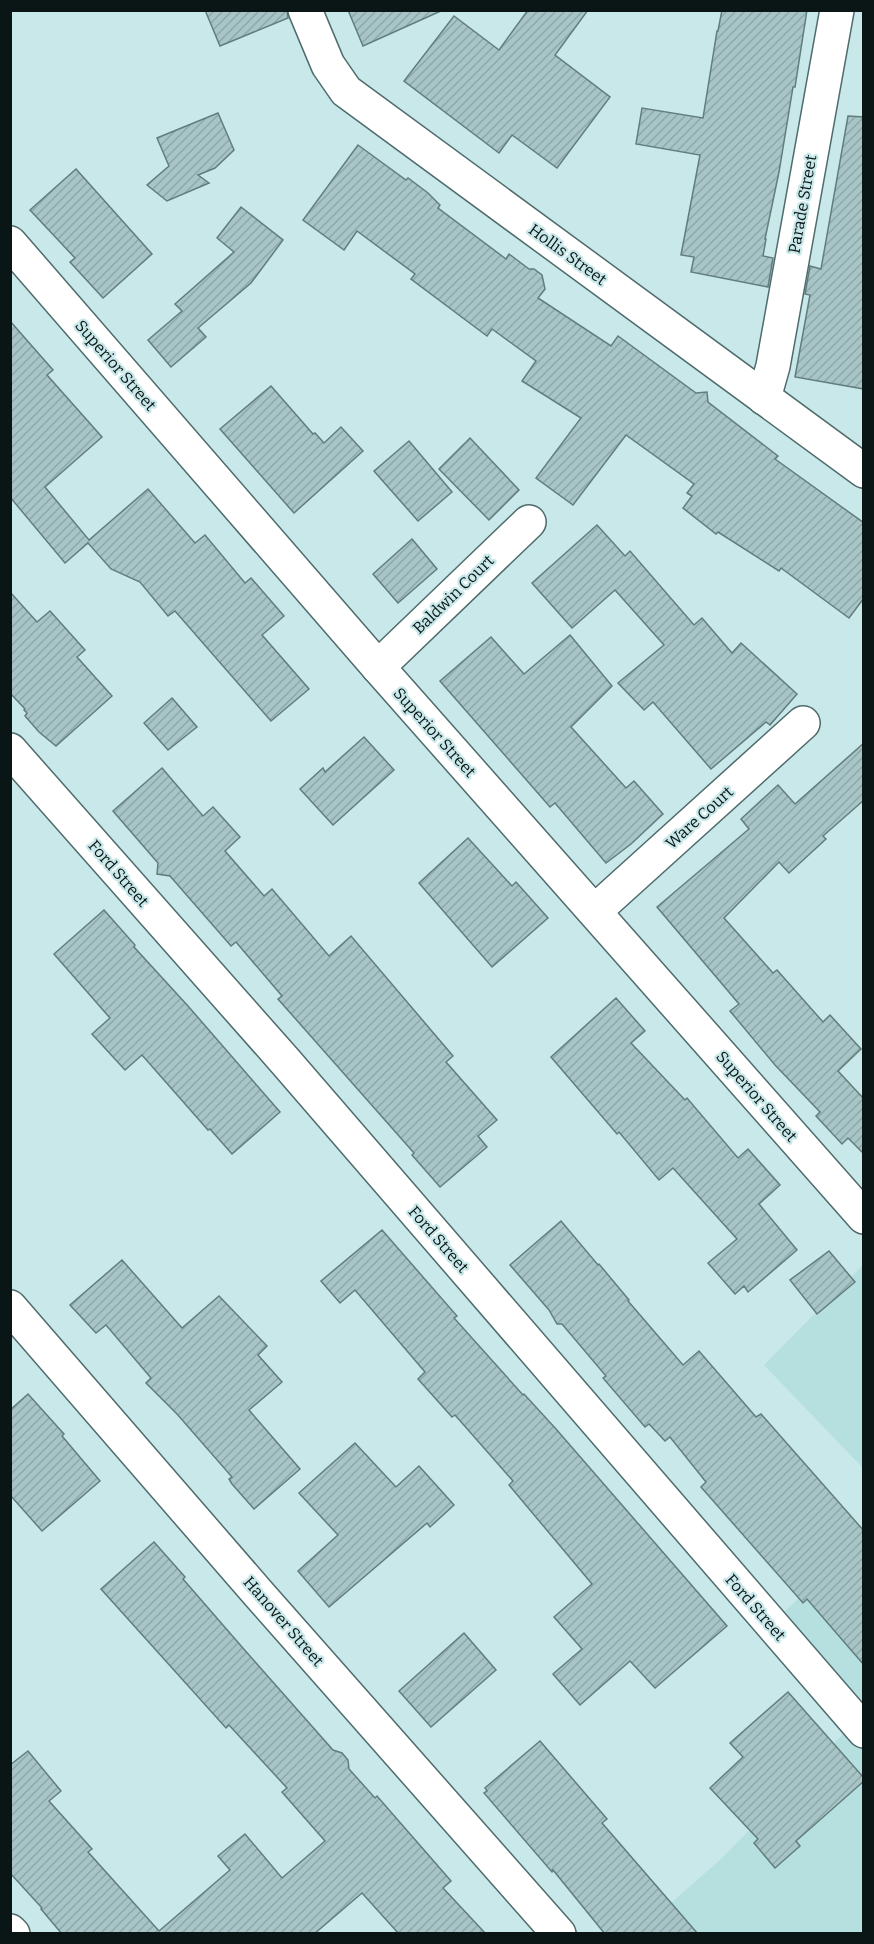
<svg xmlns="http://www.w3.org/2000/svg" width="874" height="1944" font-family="Bitter,serif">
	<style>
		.built { fill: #b6dfe0 }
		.building { fill: url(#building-hatch); stroke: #617d7e; stroke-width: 1.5 }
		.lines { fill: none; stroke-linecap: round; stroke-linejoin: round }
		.minor-casing { stroke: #4f6b6c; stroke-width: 36 }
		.minor { stroke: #fff; stroke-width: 33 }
		.labels { text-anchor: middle; stroke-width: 4.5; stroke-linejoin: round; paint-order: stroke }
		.street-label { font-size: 16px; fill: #0a1516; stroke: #c9e8e9 }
	</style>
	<defs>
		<pattern id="building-hatch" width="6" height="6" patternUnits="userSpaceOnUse" patternTransform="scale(1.5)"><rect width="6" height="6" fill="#a7c5c6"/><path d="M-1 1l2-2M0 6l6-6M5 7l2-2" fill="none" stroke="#8ea8a9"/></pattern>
	</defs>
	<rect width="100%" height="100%" fill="#c9e8e9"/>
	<g class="built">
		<path d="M863,1265V1468L764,1365Z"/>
		<path d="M863,1538V1933L636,1934L722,1858L844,1733L769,1626Z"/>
	</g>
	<g class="building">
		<path d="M205,10H287L288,18L220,46Z"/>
		<path d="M348,10H443L363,46Z"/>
		<path d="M528,10H588L555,55L610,97L557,168L512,135L499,153L404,81L454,16L499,50Z"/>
		<path d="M722,10H807L795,87H793L779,172L765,239H766L763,256L773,258L768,287L691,272L694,257L681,255L700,155L636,144L642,108L703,118L717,31H718Z"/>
		<path d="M218,113L234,150L215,168L198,175L209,183L167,201L147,185L169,166L157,138Z"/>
		<path d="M848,116L864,117V389L795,377L810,295L805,294L810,266L821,269Z"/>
		<path d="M358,145L406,180L408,178L428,193L440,205L438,208L506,259L509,254L529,269H534L542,275L545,289L538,298L611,346L618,336L696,393L707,392L708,402L778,456L775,459L864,523V598L849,618L781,568L779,571L718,532L716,534L683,508L692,496L687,493L694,484L626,435L573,505L536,478L581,418L522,381L536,361L492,329L487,336L411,279L415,274L357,231L344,250L303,220Z"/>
		<path d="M76,169L152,254L103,298L70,262L75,258L30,210Z"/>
		<path d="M241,207L283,240L251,283L198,328L206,337L171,367L148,340L182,311L175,304L234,252L217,238Z"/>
		<path d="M10,321L53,370L47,375L102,437L45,487L89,540L148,489L195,543L205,535L245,583L251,578L284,616L262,635L309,689L271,721L175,611L168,616L140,582L111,569L88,543L65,563L10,497Z"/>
		<path d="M271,386L313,434L315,433L324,443L341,427L363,451L294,513L220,429Z"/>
		<path d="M470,438L519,490L489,520L439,469Z"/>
		<path d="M409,441L452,492L418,521L374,471Z"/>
		<path d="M597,525L625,556L630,551L694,625L702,618L732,653L741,643L797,694L770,725L766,722L711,769L653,702L644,710L618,683L664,645L615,590L572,628L532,583Z"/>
		<path d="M412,539L437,569L398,603L373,574Z"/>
		<path d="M10,592L37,622L50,611L85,650L77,657L112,696L56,746L39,732L25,716L27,713L24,710L25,709L10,693Z"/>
		<path d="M570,635L612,686L571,727L626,788L634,781L663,814L631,844L606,863L555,803L550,807L440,681L491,637L524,674Z"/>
		<path d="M172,698L197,727L168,750L144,723Z"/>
		<path d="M364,737L394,770L333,825L300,789L323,768L325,772Z"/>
		<path d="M864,743V800L823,836L826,839L789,873L779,862L724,918L773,973L777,970L823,1022L830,1015L861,1049L838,1071L864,1099V1154L848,1138L842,1144L816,1116L820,1112L775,1065L730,1011L739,1004L657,907L749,829L741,819L778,785L795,804Z"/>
		<path d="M162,768L203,816L213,807L240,837L225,851L264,896L272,889L329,956L351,936L453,1056L446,1062L497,1120L478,1136L487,1147L440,1187L412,1155L414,1153L278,999L282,996L236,942L231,946L170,876L157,874L158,863L113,811Z"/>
		<path d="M468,838L512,886L516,882L548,918L492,967L419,883Z"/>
		<path d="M104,910L135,945L134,947L188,1006L280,1112L232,1154L210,1129L208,1130L142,1055L125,1070L92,1034L110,1018L54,954Z"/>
		<path d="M616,998L645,1031L631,1043L685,1100L687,1098L738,1158L748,1149L780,1185L759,1204L797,1250L748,1292L744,1286L735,1294L708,1263L737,1239L673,1168L659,1180L619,1132L617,1134L551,1057Z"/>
		<path d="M561,1221L598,1265L599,1264L629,1300L628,1301L683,1365L699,1351L756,1417L761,1414L864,1531V1665L807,1599L803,1603L701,1487L706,1482L670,1437L665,1441L649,1424L645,1427L603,1378L606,1376L562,1324H557L549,1310L510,1265Z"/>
		<path d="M382,1230L457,1316L454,1318L523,1395L524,1394L556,1429L727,1626L655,1688L630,1661L580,1705L553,1674L582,1649L554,1617L592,1584L509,1485L513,1481L455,1415L452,1417L418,1379L425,1372L355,1290L340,1303L321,1281Z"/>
		<path d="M829,1251L855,1282L817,1314L790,1280Z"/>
		<path d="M122,1260L182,1328L219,1296L267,1346L258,1355L282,1382L249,1410L300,1469L254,1509L232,1484L229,1479L232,1477L177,1414L146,1383L151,1378L106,1325L96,1333L70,1305Z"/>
		<path d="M28,1394L64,1434L62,1436L100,1481L42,1531L10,1495V1410Z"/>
		<path d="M355,1443L396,1487L419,1466L454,1505L430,1527L427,1523L329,1607L298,1571L338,1535L299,1493Z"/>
		<path d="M154,1542L185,1577L183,1579L242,1647L333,1750L342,1753L348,1760L349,1769L375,1798L377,1796L451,1881L443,1888L486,1934H399L362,1893L314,1934H62L41,1909L42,1908L10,1873V1765L28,1751L61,1791L49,1801L92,1849L88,1852L159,1931L230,1870L218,1856L245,1834L282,1878L325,1841L282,1792L287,1788L229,1725L226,1728L101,1589Z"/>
		<path d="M464,1633L496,1670L431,1727L399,1691Z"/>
		<path d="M788,1692L864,1778V1781L796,1841L800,1846L775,1868L754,1843L758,1839L710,1788L743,1757L730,1743Z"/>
		<path d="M540,1741L607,1819L602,1823L698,1934H605L553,1870L552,1872L484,1793L487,1791L485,1788Z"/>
	</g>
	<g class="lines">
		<defs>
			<g id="minor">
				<path d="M305,10L328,65L346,91L864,471"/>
				<path d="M10,243L378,667L864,1217"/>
				<path d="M764,398L773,366L837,10"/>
				<path d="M378,667L529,522"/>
				<path d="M10,750L285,1061L864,1731"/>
				<path d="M595,911L803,723"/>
				<path d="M10,1307L257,1592L559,1934"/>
				<path d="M10,1931L13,1934"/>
			</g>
		</defs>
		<use href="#minor" class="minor-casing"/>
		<use href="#minor" class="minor"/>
	</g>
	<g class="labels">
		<g class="street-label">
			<text transform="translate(802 204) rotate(-80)" y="6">Parade Street</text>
			<text transform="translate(568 254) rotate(36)" y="6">Hollis Street</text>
			<text transform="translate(116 365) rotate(49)" y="6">Superior Street</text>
			<text transform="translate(453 594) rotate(-44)" y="6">Baldwin Court</text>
			<text transform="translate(435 732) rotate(48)" y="6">Superior Street</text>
			<text transform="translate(699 817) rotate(-42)" y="6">Ware Court</text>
			<text transform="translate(119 873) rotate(49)" y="6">Ford Street</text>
			<text transform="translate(757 1096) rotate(49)" y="6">Superior Street</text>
			<text transform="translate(439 1239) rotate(49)" y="6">Ford Street</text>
			<text transform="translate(756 1607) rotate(49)" y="6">Ford Street</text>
			<text transform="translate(284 1621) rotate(49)" y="6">Hanover Street</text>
		</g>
	</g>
	<rect width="874" height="1944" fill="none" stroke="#0a1516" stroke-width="24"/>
</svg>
